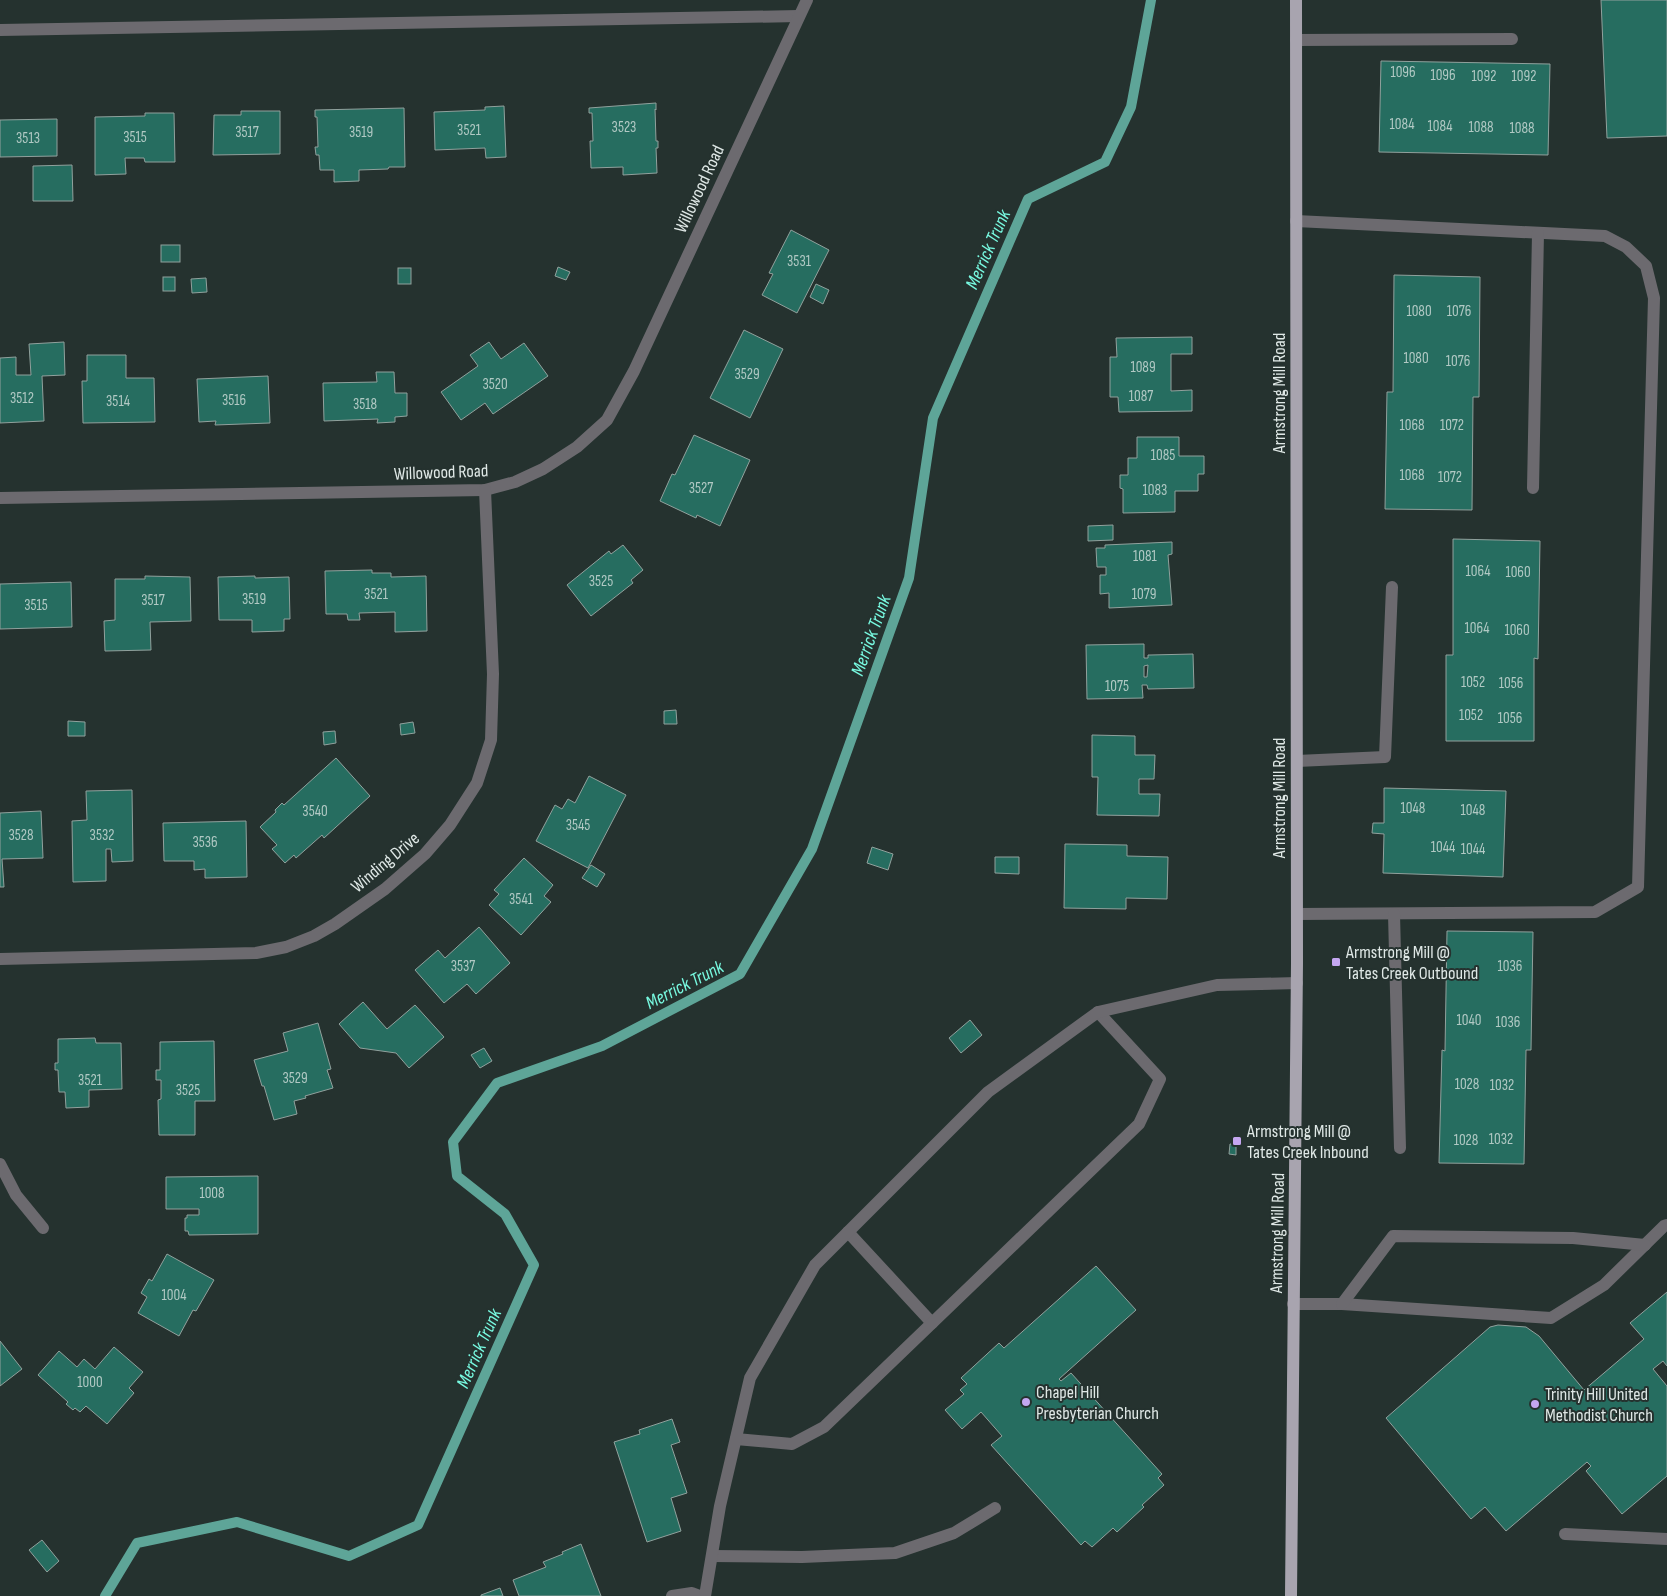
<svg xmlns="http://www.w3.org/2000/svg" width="1667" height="1596" font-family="'Sofia Sans Condensed',sans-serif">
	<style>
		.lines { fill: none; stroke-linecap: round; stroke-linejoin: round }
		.stream { stroke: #5ea598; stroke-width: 10 }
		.building { fill: #266d60; stroke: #91a19d; fill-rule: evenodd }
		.minor { stroke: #6c6a6f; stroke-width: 12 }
		.major { stroke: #a8a4af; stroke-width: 12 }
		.poi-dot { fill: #c5a7f1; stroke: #25322f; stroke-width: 2 }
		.labels { text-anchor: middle; stroke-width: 4; stroke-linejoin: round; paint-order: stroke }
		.number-label { font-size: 15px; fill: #b1c9c4 }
		.street-label { font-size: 18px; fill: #dfe8e6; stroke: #25322f }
		.poi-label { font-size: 18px; fill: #dfe8e6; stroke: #25322f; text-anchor: start }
		.water-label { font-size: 19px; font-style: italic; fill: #78fae1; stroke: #25322f }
	</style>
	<rect width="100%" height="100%" fill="#25322f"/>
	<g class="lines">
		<path class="stream" d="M105,1596L137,1543L237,1522L349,1556L418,1525L534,1265L505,1214L457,1176L453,1142L497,1083L602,1046L740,974L812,849L909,578L933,418L1028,199L1105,162L1131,107L1151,0"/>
	</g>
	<g class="building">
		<path d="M1601,0H1667V136L1607,138Z"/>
		<path d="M1381,61L1550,64L1548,155L1379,152Z"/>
		<path d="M656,103V110L655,109L656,141H658V148H656L657,173L623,175V167L591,168L590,141H593L592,113H589V108Z"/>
		<path d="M504,106L506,157L486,158L485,148L435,150L434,112L485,110V107Z"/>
		<path d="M404,108L405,167H389L388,169L359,170V181L334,182V170H320L319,155H316L315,147H318L317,117H315V110Z"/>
		<path d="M241,111H280V154L213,155L214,115H241Z"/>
		<path d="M145,113H174L175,162H145L144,158H125L126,174L95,175V117L145,116Z"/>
		<path d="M57,119V156L0,157V120Z"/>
		<path d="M72,165L73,201H33V166Z"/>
		<path d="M791,230L829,250L797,313L762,295L773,274L769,273Z"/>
		<rect x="161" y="245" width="19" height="17"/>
		<path d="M558,267L570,272L566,280L555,276Z"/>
		<rect x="398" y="268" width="13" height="16"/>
		<path d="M1394,275L1480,277L1479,397H1473L1472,510L1385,509L1387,392H1393Z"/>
		<rect x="163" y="277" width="12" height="14"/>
		<path d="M206,278L207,292L192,293L191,279Z"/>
		<path d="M816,284L829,290L823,304L810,297Z"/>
		<path d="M744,330L783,349L750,418L710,398Z"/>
		<path d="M1192,337V354H1171V391L1192,390V411L1119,412L1118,397H1110V357H1117L1116,338Z"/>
		<path d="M64,342L65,375L42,376L44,421L0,423V358L16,357V375H31L29,344Z"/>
		<path d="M489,342L501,359L524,343L548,376L493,414L485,403L461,420L441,392L478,366L470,355Z"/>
		<path d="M87,355H126V378H154L155,422L83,423L82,381H87Z"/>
		<path d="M376,372H394L395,393H407V416L395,417V422L377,423L378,419L324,421L323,383L377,382Z"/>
		<path d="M268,376L270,423L215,425L216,421L199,422L197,379Z"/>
		<path d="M694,435L750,460L720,526L697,515L696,518L660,501L672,474L675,475Z"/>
		<path d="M1137,437H1179V456H1204V474H1198V491H1175V512L1123,513V489L1120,488V475H1128V458H1137Z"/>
		<path d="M1113,525V540L1088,541V526Z"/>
		<path d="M1453,539L1540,541L1538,659L1534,658V741H1446V655H1453Z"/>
		<path d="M1172,542V554L1168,555L1172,605L1109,608V593L1100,594V575H1106V567H1097L1096,548H1105V545Z"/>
		<path d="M623,545L643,570L631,580L633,583L591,616L567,585L609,551L611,554Z"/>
		<path d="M372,570V573H391V577L426,576L427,631L395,632V612L359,613L360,620H348L347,614H326L325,571Z"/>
		<path d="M145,576L190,577L191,621L150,622L151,650L105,651L104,621L115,620V579H145Z"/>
		<path d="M255,576V578L289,577L290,619H284V631L252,632V620H219L218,577Z"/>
		<path d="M71,582L72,627L0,629V584Z"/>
		<path d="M1144,644V658H1148V655H1150L1193,654L1194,688L1148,689L1147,685H1142L1143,698L1087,699L1086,645ZM1148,665L1147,677H1144V666Z"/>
		<path d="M676,710L677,724H664V711Z"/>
		<path d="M68,721L85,722V736H68Z"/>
		<path d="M413,722L415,733L401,735L400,724Z"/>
		<path d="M335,731L336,743L324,745L323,732Z"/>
		<path d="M1092,735L1135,736V755H1155L1154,779H1139V794H1160L1159,816L1097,815L1098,777H1092Z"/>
		<path d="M336,758L370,796L324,838L322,835L296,858L294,855L285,863L272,849L277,845L260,827L276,812L275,810L282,803L284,805Z"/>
		<path d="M589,776L626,795L588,868L536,841L555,805L562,809L568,799L575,803Z"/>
		<path d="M1384,788L1506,791L1503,877L1383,873L1384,834L1372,833L1373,823H1384Z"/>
		<path d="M132,790L133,861L112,862L111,849H106V881L73,882L72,821L87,820L86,791Z"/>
		<path d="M41,811L43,858L2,859L4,887H0V813Z"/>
		<path d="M246,821L247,877L205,878V869L194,870V861H164L163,823Z"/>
		<path d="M1065,844L1127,845V856L1168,857L1167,899L1126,898V909L1064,908Z"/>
		<path d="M872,847L893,854L888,870L867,863Z"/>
		<path d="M995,857H1019V874L995,873Z"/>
		<path d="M524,858L553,885L544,896L551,902L521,935L489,905L499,894L494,890Z"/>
		<path d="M591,865L605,874L597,887L582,878Z"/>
		<path d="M479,927L510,963L476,994L467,984L444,1003L415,970L438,950L445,958Z"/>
		<path d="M1447,931L1533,932L1531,1050H1526L1524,1164L1439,1163L1442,1050L1445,1051Z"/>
		<path d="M363,1002L387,1029L415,1005L444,1037L409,1068L396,1053L360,1048L339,1024Z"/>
		<path d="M970,1020L982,1035L961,1053L949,1038Z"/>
		<path d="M318,1023L331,1069L327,1070L333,1088L305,1096L306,1098L294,1101L297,1114L274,1120L264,1086H262L254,1060L288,1051L283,1033Z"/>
		<path d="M95,1038L96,1043H121L122,1089L89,1090V1107L66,1108L65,1092H59L58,1070H55V1063H58V1039Z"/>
		<path d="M214,1041L215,1101H195V1135H159L158,1100L161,1099V1080H156V1070H160V1042Z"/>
		<path d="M484,1048L492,1061L480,1068L471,1055Z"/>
		<path d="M1230,1144H1236V1155L1229,1154Z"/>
		<path d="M258,1176V1234L189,1235L188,1231H185V1218H187V1215H199V1209H166V1177Z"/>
		<path d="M167,1254L214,1280L196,1311L193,1310L179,1336L138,1313L147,1297L141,1293L149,1279L152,1281Z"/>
		<path d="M1096,1266L1136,1310L1059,1379L1061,1381L1071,1373L1162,1474L1158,1478L1164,1485L1142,1505L1144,1507L1117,1532L1113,1528L1092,1547L1085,1541L1081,1545L991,1445L1002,1436L981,1412L962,1429L945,1410L964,1394L960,1390L967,1384L961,1378L999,1343L1004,1348Z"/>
		<path d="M1667,1292V1366L1663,1361L1653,1369L1667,1386V1476L1622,1514L1586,1471L1591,1466L1587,1462L1506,1531L1485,1507L1471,1519L1386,1418L1490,1327L1498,1325L1526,1327L1539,1336L1584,1390L1644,1339L1630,1323Z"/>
		<path d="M0,1341L22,1369L0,1386Z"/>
		<path d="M114,1347L143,1372L129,1388L134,1393L107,1424L86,1406L80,1412L75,1408L73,1410L66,1404L68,1402L38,1375L59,1351L77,1367L84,1359L95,1369Z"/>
		<path d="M672,1419L680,1442L671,1445L687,1493L671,1498L681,1531L647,1542L614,1442L640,1434L639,1430Z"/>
		<path d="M42,1540L59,1561L47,1572L29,1550Z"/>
		<path d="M581,1544L601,1596H519L513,1580L546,1567L543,1562L563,1554L562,1552Z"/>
		<path d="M500,1588L503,1596H481V1595Z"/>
	</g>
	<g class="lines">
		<g class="minor">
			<path d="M0,30L799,16"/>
			<path d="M1296,40L1512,39"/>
			<path d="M1296,221L1605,236L1626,247L1646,266L1654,298L1638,887L1595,912L1297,914"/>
			<path d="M1533,488L1538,233"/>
			<path d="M0,498L485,490L515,482L543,469L577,447L607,420L634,371L807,0"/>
			<path d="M1297,761L1385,757L1392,587"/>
			<path d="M1394,914L1400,1148"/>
			<path d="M0,959L256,953L286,947L314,936L335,924L385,889L425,854L450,825L477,783L491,740L493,674L485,490"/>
			<path d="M0,1164L16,1195L43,1228"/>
			<path d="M848,1232L932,1323"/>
			<path d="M1293,1304H1342L1551,1318L1604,1285L1664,1226L1667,1225"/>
			<path d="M1342,1304L1393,1236L1573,1238L1645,1245"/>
			<path d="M736,1439L792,1444L824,1427L1139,1124L1160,1079L1098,1012"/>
			<path d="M1565,1534L1667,1539"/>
			<path d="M712,1556L802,1557L895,1553L954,1533L995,1508"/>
			<path d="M672,1596L692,1593L700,1596"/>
			<path d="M705,1596L720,1506L750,1378L815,1265L988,1092L1098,1012L1217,985L1297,983"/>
		</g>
		<path class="major" d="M1291,1596L1297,963L1296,0"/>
	</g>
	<g class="poi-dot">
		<rect x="1331" y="957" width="10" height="10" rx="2.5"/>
		<rect x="1232" y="1136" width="10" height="10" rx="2.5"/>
		<circle cx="1026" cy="1402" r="5"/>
		<circle cx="1535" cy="1404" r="5"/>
	</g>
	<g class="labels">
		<g class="number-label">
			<text x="1403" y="77">1096</text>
			<text x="1443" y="80">1096</text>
			<text x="1484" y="81">1092</text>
			<text x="1524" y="81">1092</text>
			<text x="1402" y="129">1084</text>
			<text x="1440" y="131">1084</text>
			<text x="624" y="132">3523</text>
			<text x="1481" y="132">1088</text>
			<text x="1522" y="133">1088</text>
			<text x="469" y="135">3521</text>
			<text x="247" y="137">3517</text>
			<text x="361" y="137">3519</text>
			<text x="135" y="142">3515</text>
			<text x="28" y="143">3513</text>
			<text x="799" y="266">3531</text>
			<text x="1419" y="316">1080</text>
			<text x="1459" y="316">1076</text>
			<text x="1416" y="363">1080</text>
			<text x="1458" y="366">1076</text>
			<text x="1143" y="372">1089</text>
			<text x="747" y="379">3529</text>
			<text x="495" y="389">3520</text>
			<text x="1141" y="401">1087</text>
			<text x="22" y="403">3512</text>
			<text x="234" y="405">3516</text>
			<text x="118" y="406">3514</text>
			<text x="365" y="409">3518</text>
			<text x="1412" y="430">1068</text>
			<text x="1452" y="430">1072</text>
			<text x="1163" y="460">1085</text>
			<text x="1412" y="480">1068</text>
			<text x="1450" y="482">1072</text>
			<text x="701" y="493">3527</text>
			<text x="1155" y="495">1083</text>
			<text x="1145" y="561">1081</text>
			<text x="1478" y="576">1064</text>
			<text x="1518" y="577">1060</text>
			<text x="601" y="586">3525</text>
			<text x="376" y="599">3521</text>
			<text x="1144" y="599">1079</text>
			<text x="254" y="604">3519</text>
			<text x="153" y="605">3517</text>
			<text x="36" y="610">3515</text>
			<text x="1477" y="633">1064</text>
			<text x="1517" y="635">1060</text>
			<text x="1473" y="687">1052</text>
			<text x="1511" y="688">1056</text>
			<text x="1117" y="691">1075</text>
			<text x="1471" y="720">1052</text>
			<text x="1510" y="723">1056</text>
			<text x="1413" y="813">1048</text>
			<text x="1473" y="815">1048</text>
			<text x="315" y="816">3540</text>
			<text x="578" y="830">3545</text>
			<text x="21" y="840">3528</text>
			<text x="102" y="840">3532</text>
			<text x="205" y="847">3536</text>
			<text x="1443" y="852">1044</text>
			<text x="1473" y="854">1044</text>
			<text x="521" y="904">3541</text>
			<text x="463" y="971">3537</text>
			<text x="1510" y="971">1036</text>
			<text x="1469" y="1025">1040</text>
			<text x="1508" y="1027">1036</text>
			<text x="295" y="1083">3529</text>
			<text x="90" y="1085">3521</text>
			<text x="1467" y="1089">1028</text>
			<text x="1502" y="1090">1032</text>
			<text x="188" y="1095">3525</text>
			<text x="1501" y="1144">1032</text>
			<text x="1466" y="1145">1028</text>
			<text x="212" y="1198">1008</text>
			<text x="174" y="1300">1004</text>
			<text x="90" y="1387">1000</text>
		</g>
		<g class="street-label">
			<text transform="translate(699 189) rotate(-65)" y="6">Willowood Road</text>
			<text transform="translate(1279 393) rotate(-90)" y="6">Armstrong Mill Road</text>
			<text transform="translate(441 472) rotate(-2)" y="6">Willowood Road</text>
			<text transform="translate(1279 798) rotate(-90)" y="6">Armstrong Mill Road</text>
			<text transform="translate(385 862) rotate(-40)" y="6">Winding Drive</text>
			<text transform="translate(1277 1233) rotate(-89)" y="6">Armstrong Mill Road</text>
		</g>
		<g class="poi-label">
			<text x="1346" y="958">Armstrong Mill @<tspan x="1346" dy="21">Tates Creek Outbound</tspan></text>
			<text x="1247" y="1137">Armstrong Mill @<tspan x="1247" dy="21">Tates Creek Inbound</tspan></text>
			<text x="1036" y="1398">Chapel Hill<tspan x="1036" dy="21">Presbyterian Church</tspan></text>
			<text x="1545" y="1400">Trinity Hill United<tspan x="1545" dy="21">Methodist Church</tspan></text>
		</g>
		<g class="water-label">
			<text transform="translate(987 249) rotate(-66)" y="7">Merrick Trunk</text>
			<text transform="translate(870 635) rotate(-70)" y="7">Merrick Trunk</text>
			<text transform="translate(684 984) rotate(-27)" y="7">Merrick Trunk</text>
			<text transform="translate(478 1348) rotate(-66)" y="7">Merrick Trunk</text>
		</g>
	</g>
</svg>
